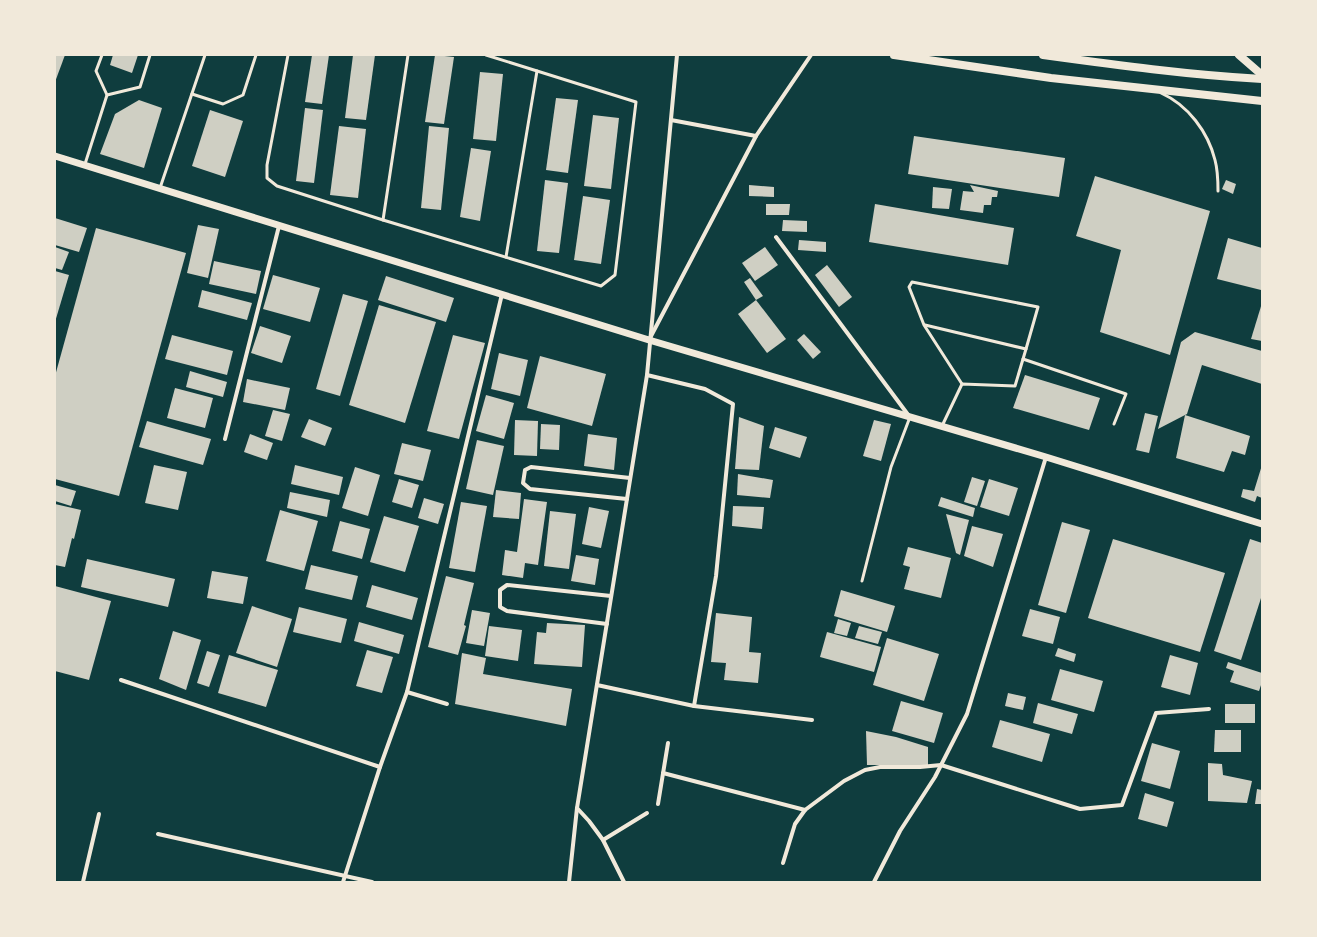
<svg xmlns="http://www.w3.org/2000/svg" width="1317" height="937" font-family="'Nunito Sans',sans-serif">
	<style>
		.building { fill: #cfcfc3 }
		.lines { fill: none; stroke-linecap: round; stroke-linejoin: round }
		.service { stroke: #f1e9da; stroke-width: 3 }
		.minor { stroke: #f1e9da; stroke-width: 4 }
		.tertiary { stroke: #f1e9da; stroke-width: 7 }
		.secondary { stroke: #f1e9da; stroke-width: 8 }
	</style>
	<rect width="100%" height="100%" fill="#0f3d3e"/>
	<g class="building">
		<path d="M55,55H65L55,82Z"/>
		<path d="M113,55H138L132,73L110,65Z"/>
		<path d="M312,55H329L322,104L305,102Z"/>
		<path d="M353,55H375L366,120L345,118Z"/>
		<path d="M435,55L454,57L444,124L425,122Z"/>
		<path d="M480,72L503,74L496,141L473,139Z"/>
		<path d="M556,98L578,100L568,173L546,170Z"/>
		<path d="M139,100L162,108L144,168L100,154L115,114Z"/>
		<path d="M305,108L323,110L314,183L296,181Z"/>
		<path d="M210,110L243,121L225,177L192,166Z"/>
		<path d="M593,115L619,118L611,189L584,186Z"/>
		<path d="M339,126L366,129L358,198L330,195Z"/>
		<path d="M429,126L449,128L441,210L421,208Z"/>
		<path d="M914,136L1065,158L1059,197L908,174Z"/>
		<path d="M471,148L491,151L480,221L460,217Z"/>
		<path d="M1095,176L1210,211L1170,355L1100,332L1121,250L1076,236Z"/>
		<path d="M545,180L568,183L559,253L537,251Z"/>
		<path d="M1226,180L1236,184L1233,194L1222,189Z"/>
		<path d="M749,185L774,187V197L749,196Z"/>
		<path d="M970,185L998,191L997,197H992L991,205H984L983,213L960,210L963,191L974,192Z"/>
		<path d="M933,187L952,189L949,209L932,208Z"/>
		<path d="M583,196L610,200L601,264L574,260Z"/>
		<path d="M766,204H790L789,215H766Z"/>
		<path d="M875,204L1014,228L1008,265L869,242Z"/>
		<path d="M55,218L87,228L79,252L55,245Z"/>
		<path d="M783,220L807,221V232L782,231Z"/>
		<path d="M198,225L219,229L208,278L187,273Z"/>
		<path d="M96,228L186,253L119,496L55,479V376Z"/>
		<path d="M1228,238L1262,248L1261,290L1217,279Z"/>
		<path d="M799,240L826,242V252L798,250Z"/>
		<path d="M55,247L69,252L62,270L55,268Z"/>
		<path d="M765,247L778,265L755,281L742,263Z"/>
		<path d="M214,261L261,271L256,294L209,284Z"/>
		<path d="M827,265L852,297L839,307L815,275Z"/>
		<path d="M55,271L69,275L55,322Z"/>
		<path d="M273,275L320,288L310,322L263,309Z"/>
		<path d="M386,276L454,298L446,322L378,300Z"/>
		<path d="M750,278L763,296L756,300L744,282Z"/>
		<path d="M202,290L252,303L247,320L198,307Z"/>
		<path d="M343,294L368,301L340,396L316,389Z"/>
		<path d="M756,300L786,339L767,353L738,314Z"/>
		<path d="M1262,303V341L1251,339Z"/>
		<path d="M379,305L436,322L405,423L349,405Z"/>
		<path d="M260,326L291,336L282,363L251,353Z"/>
		<path d="M1195,332L1262,351V384L1202,365L1187,414L1185,415L1250,436L1245,455L1232,451L1224,472L1176,458L1185,415L1158,429L1181,342Z"/>
		<path d="M804,334L821,352L813,359L797,340Z"/>
		<path d="M172,335L233,351L227,375L165,359Z"/>
		<path d="M453,335L485,343L459,439L427,431Z"/>
		<path d="M499,353L528,360L520,396L491,389Z"/>
		<path d="M540,356L606,374L592,426L527,408Z"/>
		<path d="M190,371L227,382L223,397L186,387Z"/>
		<path d="M1025,375L1100,398L1089,430L1013,408Z"/>
		<path d="M247,379L290,388L285,410L243,402Z"/>
		<path d="M175,388L213,398L205,428L167,418Z"/>
		<path d="M486,395L514,403L504,439L476,431Z"/>
		<path d="M273,410L290,414L282,441L265,436Z"/>
		<path d="M1145,413L1158,416L1149,453L1136,450Z"/>
		<path d="M739,417L764,426L759,470L735,469Z"/>
		<path d="M309,419L332,428L325,446L301,437Z"/>
		<path d="M515,420L538,421L537,456L514,455Z"/>
		<path d="M874,420L891,424L881,461L863,456Z"/>
		<path d="M147,421L211,439L203,465L139,447Z"/>
		<path d="M541,424L560,425L559,450L540,449Z"/>
		<path d="M775,427L807,437L800,458L769,448Z"/>
		<path d="M250,434L273,443L267,460L244,452Z"/>
		<path d="M588,434L617,438L614,470L584,466Z"/>
		<path d="M477,440L504,446L493,495L466,489Z"/>
		<path d="M402,443L431,450L423,481L394,474Z"/>
		<path d="M154,465L187,472L178,510L145,503Z"/>
		<path d="M295,465L343,477L339,495L291,484Z"/>
		<path d="M1262,465V498L1257,496L1255,502L1241,497L1243,489L1254,491Z"/>
		<path d="M355,467L380,475L368,516L342,508Z"/>
		<path d="M738,474L773,480L770,498L737,495Z"/>
		<path d="M972,477L985,481L977,506L964,502Z"/>
		<path d="M399,479L419,485L412,508L392,502Z"/>
		<path d="M989,479L1018,488L1009,516L980,507Z"/>
		<path d="M55,485L76,491L71,506L55,501Z"/>
		<path d="M496,490L521,493L519,519L493,517Z"/>
		<path d="M290,492L330,500L327,517L287,508Z"/>
		<path d="M941,497L975,508L973,517L938,506Z"/>
		<path d="M424,498L444,504L438,524L418,518Z"/>
		<path d="M524,499L547,502L538,565L525,563L523,578L502,575L505,550L517,552Z"/>
		<path d="M461,502L487,506L475,572L449,568Z"/>
		<path d="M55,504L81,510L74,539L72,538L65,567L55,565Z"/>
		<path d="M733,506L764,507L762,529L732,526Z"/>
		<path d="M589,507L609,511L601,548L582,544Z"/>
		<path d="M280,510L318,521L304,571L266,561Z"/>
		<path d="M550,511L576,514L569,569L544,566Z"/>
		<path d="M946,514L969,520L960,555L956,553Z"/>
		<path d="M384,516L419,526L405,572L370,562Z"/>
		<path d="M340,521L370,529L362,559L332,551Z"/>
		<path d="M1062,522L1090,530L1066,613L1038,605Z"/>
		<path d="M972,526L1003,534L993,567L964,556Z"/>
		<path d="M1113,539L1225,573L1200,652L1088,618Z"/>
		<path d="M1250,539L1262,543V595L1241,660L1214,651Z"/>
		<path d="M908,547L951,558L941,598L904,589L910,567L903,565Z"/>
		<path d="M576,555L599,559L595,585L571,581Z"/>
		<path d="M87,559L175,579L168,607L81,587Z"/>
		<path d="M311,565L358,576L352,600L305,589Z"/>
		<path d="M212,571L248,577L243,604L207,598Z"/>
		<path d="M446,576L474,583L464,625L466,626L458,655L428,647Z"/>
		<path d="M372,585L418,598L412,620L366,607Z"/>
		<path d="M55,586L111,601L89,680L55,671Z"/>
		<path d="M841,590L895,606L887,632L834,616Z"/>
		<path d="M252,606L292,619L277,667L236,653Z"/>
		<path d="M299,607L347,619L341,643L293,632Z"/>
		<path d="M1030,609L1060,617L1053,644L1022,636Z"/>
		<path d="M472,610L490,613L484,646L466,643Z"/>
		<path d="M716,613L752,617L749,652L761,653L758,683L724,680L726,663L711,662Z"/>
		<path d="M838,619L851,623L847,636L834,633Z"/>
		<path d="M359,622L404,635L399,654L354,641Z"/>
		<path d="M547,623L585,625L582,667L534,664L537,632L546,633Z"/>
		<path d="M489,626L522,630L518,661L485,656Z"/>
		<path d="M859,626L882,632L878,644L855,638Z"/>
		<path d="M173,631L201,640L186,690L159,679Z"/>
		<path d="M827,632L881,647L874,672L820,657Z"/>
		<path d="M887,638L939,654L924,701L873,685Z"/>
		<path d="M1058,648L1076,654L1074,662L1055,656Z"/>
		<path d="M367,650L393,657L382,693L356,686Z"/>
		<path d="M207,651L220,655L209,687L197,683Z"/>
		<path d="M462,653L486,658L483,674L572,689L566,726L455,704Z"/>
		<path d="M229,655L278,670L266,707L218,693Z"/>
		<path d="M1170,655L1198,663L1190,695L1161,687Z"/>
		<path d="M1228,662L1262,673V682L1259,691L1230,682L1234,671L1226,668Z"/>
		<path d="M1060,669L1103,681L1094,712L1051,700Z"/>
		<path d="M1008,693L1026,697L1023,710L1005,706Z"/>
		<path d="M901,701L943,713L934,743L892,731Z"/>
		<path d="M1038,703L1078,714L1072,734L1033,723Z"/>
		<rect x="1225" y="704" width="30" height="19"/>
		<path d="M1000,720L1050,734L1042,762L992,747Z"/>
		<path d="M1215,730H1241V752H1214Z"/>
		<path d="M866,731L896,737L928,747V765H867Z"/>
		<path d="M1152,743L1180,751L1170,789L1141,781Z"/>
		<path d="M1208,763L1222,764L1223,775L1252,781L1247,803L1208,801Z"/>
		<path d="M1257,789L1262,790V804H1255Z"/>
		<path d="M1145,793L1174,802L1167,827L1138,819Z"/>
	</g>
	<g class="lines">
		<g class="service">
			<path d="M288,55L267,165V178L277,186L383,220L601,286L615,275L636,102L486,55"/>
			<path d="M1161,93C1188,105 1208,132 1215,160C1218,171 1218,181 1218,191"/>
			<path d="M192,94L223,104L243,95L256,55"/>
			<path d="M107,95L140,87L150,55"/>
			<path d="M85,164L107,95L96,71L102,55"/>
			<path d="M160,188L205,55"/>
			<path d="M383,220L408,55"/>
			<path d="M506,257L537,71"/>
			<path d="M925,325L1026,349L1015,386L962,384L942,426"/>
			<path d="M1023,359L1126,394L1114,424"/>
			<path d="M962,384L924,325L909,287L912,282L1038,307L1026,349"/>
			<path d="M862,581L891,467L910,417"/>
		</g>
		<g class="minor">
			<path d="M671,120L756,136"/>
			<path d="M776,237L909,416"/>
			<path d="M650,338L756,136L811,55"/>
			<path d="M647,375L705,389L733,404L716,576L694,706"/>
			<path d="M225,439L279,226"/>
			<path d="M627,499L530,489L523,483L525,470L531,467L630,478"/>
			<path d="M607,624L507,611L500,607V590L507,585L611,596"/>
			<path d="M121,680L380,767"/>
			<path d="M597,685L694,706L812,720"/>
			<path d="M407,692L447,704"/>
			<path d="M663,773L805,810"/>
			<path d="M658,804L668,743"/>
			<path d="M577,808L589,821L603,840L624,882"/>
			<path d="M158,834L372,882"/>
			<path d="M603,840L647,813"/>
			<path d="M783,863L795,824L805,810L844,781L865,770L880,767H920L941,765L1080,809L1122,805L1156,713L1209,709"/>
			<path d="M83,882L99,814"/>
			<path d="M343,882L380,767L407,692L502,294"/>
			<path d="M569,882L577,808L647,375L677,55"/>
			<path d="M874,882L900,831L935,777L967,714L1046,457"/>
		</g>
		<path class="tertiary" d="M55,156L649,340L1046,457L1262,524"/>
		<g class="secondary">
			<path d="M894,55L1051,78L1262,101"/>
			<path d="M1043,55C1116,65 1189,75 1262,79"/>
			<path d="M1239,55L1262,75"/>
		</g>
	</g>
	<rect width="1317" height="937" fill="none" stroke="#f1e9da" stroke-width="112"/>
</svg>
